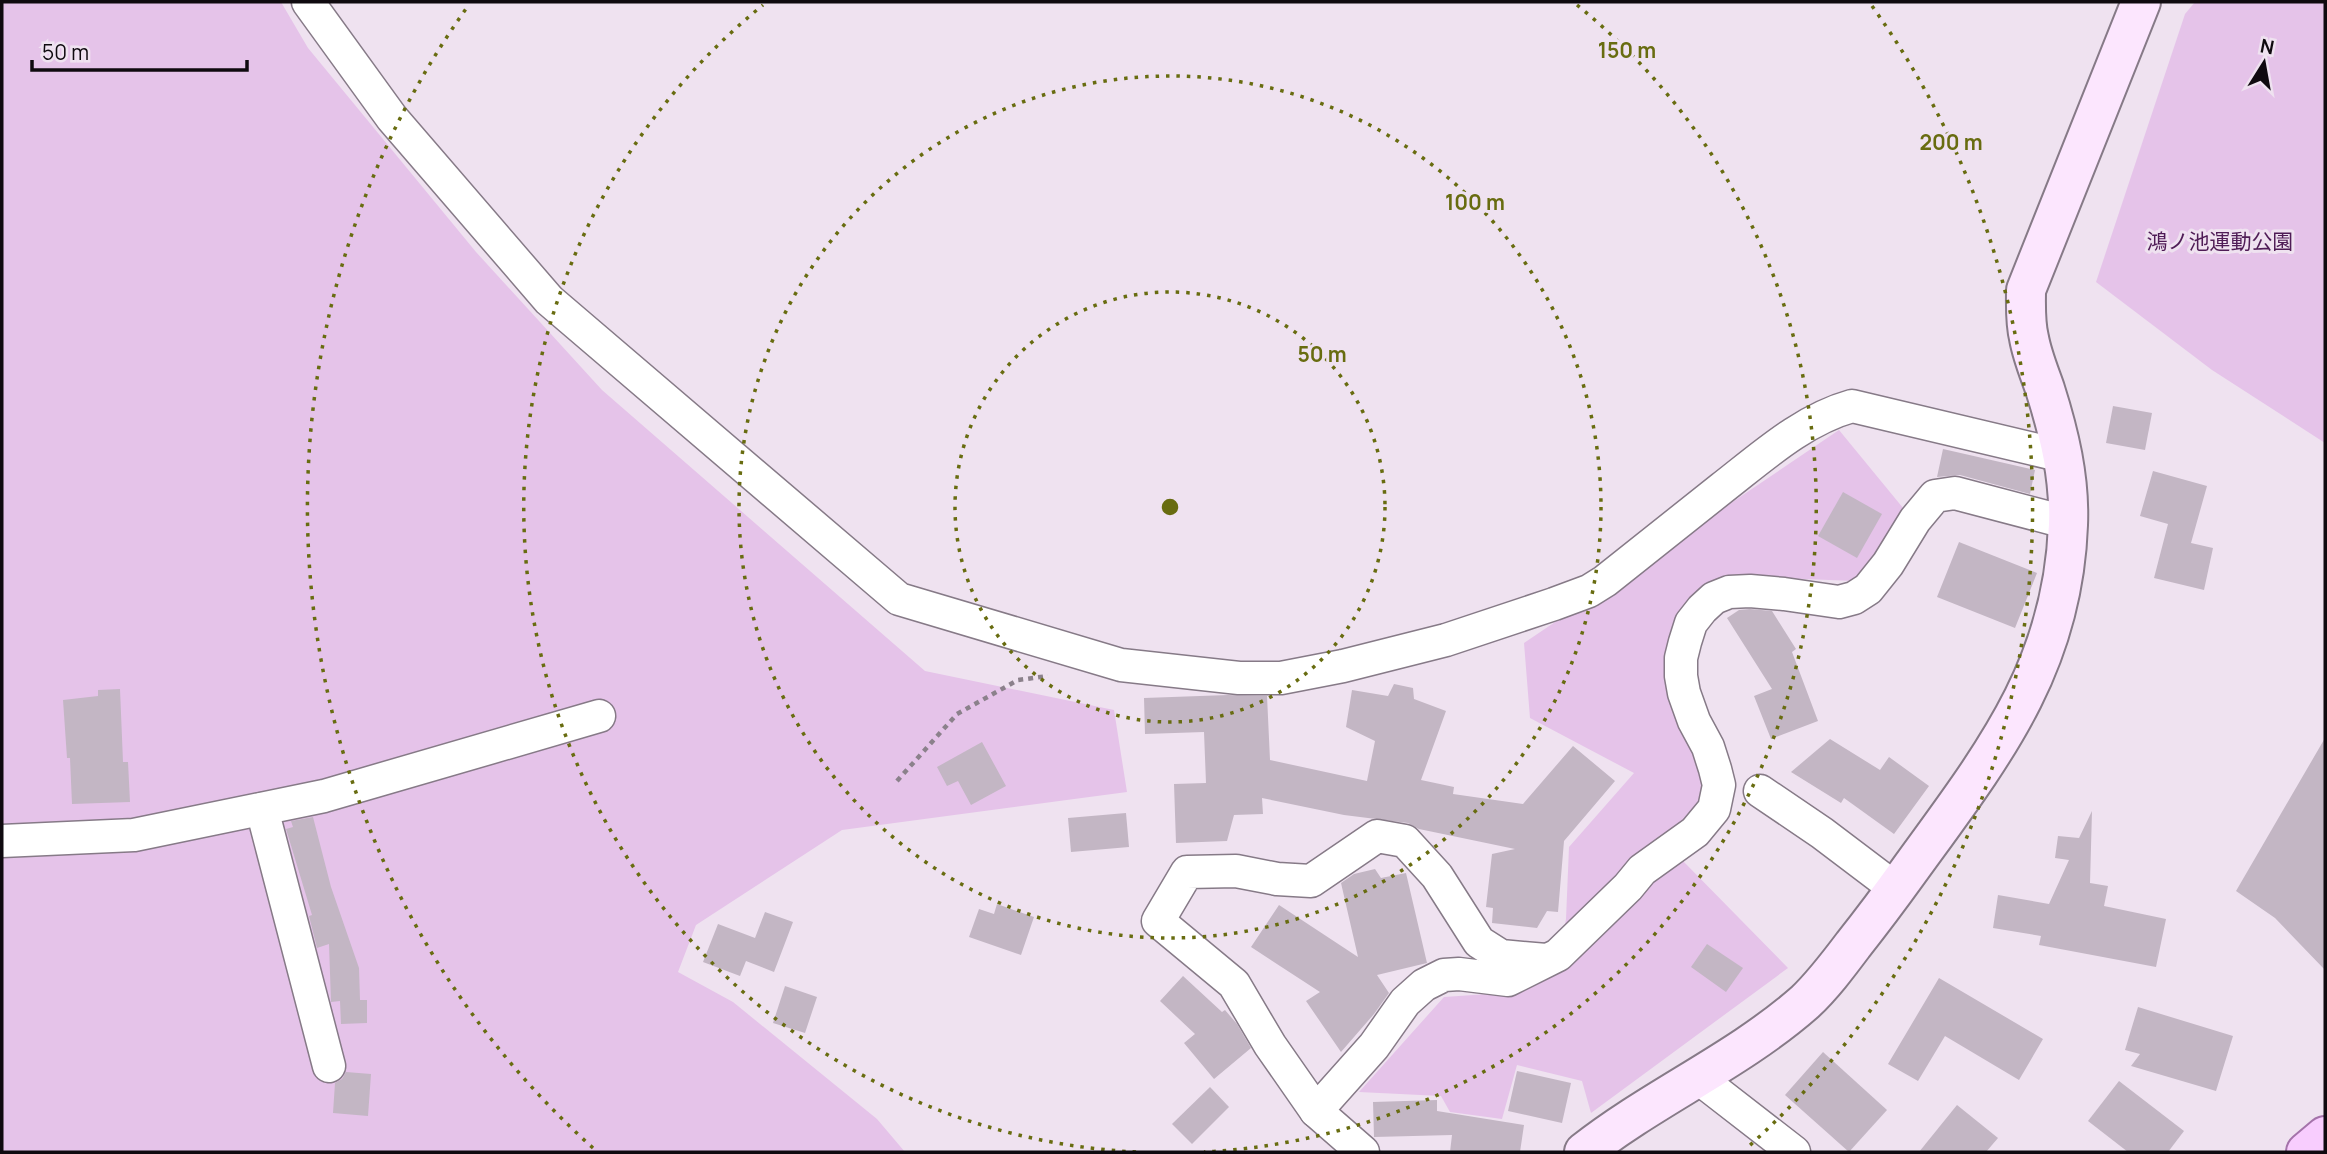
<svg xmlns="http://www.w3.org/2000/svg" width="2327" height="1154" font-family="Manrope,'Noto Sans JP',sans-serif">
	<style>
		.green { fill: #e5c3e9 }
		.building { fill: #c3b6c4 }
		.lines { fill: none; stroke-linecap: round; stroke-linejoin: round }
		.street-casing { stroke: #867a87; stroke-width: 35 }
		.secondary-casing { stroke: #867a87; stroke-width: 42 }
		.primary-casing { stroke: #a473aa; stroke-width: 42 }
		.path { stroke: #8b818b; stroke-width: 4.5; stroke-dasharray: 5 5; stroke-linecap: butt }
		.street { stroke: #fff; stroke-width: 32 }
		.secondary { stroke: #fce6fe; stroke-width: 38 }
		.primary { stroke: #f8cdfe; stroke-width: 38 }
		.ring { fill: none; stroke: #686c10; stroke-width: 3.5; stroke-dasharray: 3.5 7 }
		.labels { text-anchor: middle; stroke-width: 6; stroke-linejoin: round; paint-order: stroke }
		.park-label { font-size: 21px; fill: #4f1c56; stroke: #efe2f0 }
		.centre { fill: #686c10; stroke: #efe2f0; stroke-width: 3.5 }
		.ring-label { font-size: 21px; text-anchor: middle; font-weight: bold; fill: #686c10; stroke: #efe2f0; stroke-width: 6; stroke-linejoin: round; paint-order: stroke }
	</style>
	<rect width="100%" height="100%" fill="#efe2f0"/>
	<g class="green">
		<path d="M2,2H281L308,48L476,252L602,390L925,671L1114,710L1127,792L842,830L696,925L678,972L733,1002L877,1119L905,1152H2Z"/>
		<path d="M2195,2H2325V443L2212,370L2096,282L2185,14Z"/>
		<path d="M1839,430L1908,514L1855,581L1749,577L1700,593L1679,723L1706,785L1705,803L1563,935L1566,919L1569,847L1634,773L1530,718L1524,643Z"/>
		<path d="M1683,861L1788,968L1591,1113L1582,1081L1517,1065L1502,1119L1450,1112L1441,1096L1359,1092L1444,997L1503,993L1645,882Z"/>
	</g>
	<g class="building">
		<path d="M2113,406L2152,413L2145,450L2106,443Z"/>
		<path d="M1943,449L2035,470L2030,494L1960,475L1937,477Z"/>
		<path d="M2153,471L2207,486L2191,543L2213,548L2204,590L2154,578L2168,524L2140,516Z"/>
		<path d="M1843,492L1882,514L1857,558L1818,536Z"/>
		<path d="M1959,542L2037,573L2015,628L1937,597Z"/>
		<path d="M1750,609L1772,611L1796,649L1792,652L1818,721L1771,739L1754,696L1772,689L1727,618L1739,610Z"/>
		<path d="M1394,684L1413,688L1414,699L1446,711L1421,780L1454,787L1453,794L1523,804L1573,746L1615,781L1564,841L1558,912L1547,911L1537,928L1492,923L1493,908L1486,907L1492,854L1515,849L1419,829L1408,823L1344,815L1262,798L1263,814L1234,815L1227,841L1176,843L1174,784L1206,783L1204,732L1145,734L1144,698L1228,695L1267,696L1270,760L1367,781L1375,741L1346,727L1352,690L1388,696Z"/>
		<path d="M120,689L123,762H128L130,802L72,804L70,758H67L63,700L98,696V690Z"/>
		<path d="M2325,738V970L2275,918L2236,891Z"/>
		<path d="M1830,739L1880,770L1889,757L1929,786L1894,834L1844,798L1841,803L1791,772Z"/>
		<path d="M982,742L1006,786L971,805L958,781L947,786L937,767Z"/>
		<path d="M2092,811L2090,883L2108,886L2104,906L2166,919L2156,967L2039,945L2041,936L1993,928L1998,895L2049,904L2069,860L2055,858L2058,836L2079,838Z"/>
		<path d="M1126,813L1129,847L1071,852L1068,818Z"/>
		<path d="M313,817L331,887L359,968L360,1000H367V1023L341,1024L340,1001L331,1002L329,944L317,948L309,916L312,915L286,829L293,827L291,821Z"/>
		<path d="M1375,869L1381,878L1406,873L1427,963L1377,975L1389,993L1374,1014L1341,1052L1306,1001L1320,992L1251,947L1279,905L1358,957L1341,883L1354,874Z"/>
		<path d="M997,904L1034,917L1021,955L969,937L979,909L994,914Z"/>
		<path d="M765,912L793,922L774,972L746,961L740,976L703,962L718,924L755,938Z"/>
		<path d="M1707,944L1743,968L1726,992L1691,967Z"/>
		<path d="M1183,976L1222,1012L1225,1010L1237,1024L1251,1048L1214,1079L1184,1043L1195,1034L1160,1001Z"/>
		<path d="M1939,978L2043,1039L2019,1080L1945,1036L1918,1081L1888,1064Z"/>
		<path d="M785,986L817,997L805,1033L773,1023Z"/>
		<path d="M2138,1007L2233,1036L2216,1091L2131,1066L2140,1054L2125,1050Z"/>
		<path d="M1823,1052L1887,1110L1849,1152L1785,1095Z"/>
		<path d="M1517,1071L1571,1083L1562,1123L1508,1111Z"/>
		<path d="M346,1072L371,1074L368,1116L333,1113L335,1083L342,1079Z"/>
		<path d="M2119,1081L2184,1131L2168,1152H2128L2088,1121Z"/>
		<path d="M1210,1087L1229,1107L1192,1144L1172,1124Z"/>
		<path d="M1437,1100V1111L1524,1125L1520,1152H1450L1452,1135L1374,1137L1373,1102Z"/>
		<path d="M1957,1105L1998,1138L1986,1152H1919Z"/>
	</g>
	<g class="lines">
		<defs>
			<g id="street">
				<path d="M308,2L392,118L549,300L899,599L1121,665L1239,678H1281L1343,666L1446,640L1554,604L1589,591L1605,581C1644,550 1683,519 1722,488C1762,457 1802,420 1852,406L2063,456"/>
				<path d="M1760,791L1822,833L1896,889"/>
				<path d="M262,809L329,1066"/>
				<path d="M2,841L134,835L324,796L599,716"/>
				<path d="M1696,1076L1794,1152"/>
				<path d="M1316,1111L1374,1046L1405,1002L1424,985L1444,975L1459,974L1508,980L1558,955L1628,887L1642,870L1695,832L1714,809L1719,785L1715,769L1708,747L1694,721L1684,693L1681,676V658L1685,642L1691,623L1702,609L1714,598L1729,592L1750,591L1784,594L1839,602L1854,598L1868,589L1888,564L1915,520L1935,496L1955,493L2069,523"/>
				<path d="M1363,1152L1316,1111L1270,1045L1234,984L1158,921L1187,872L1236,871L1277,879L1311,881L1377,836L1405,841L1437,876L1479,942L1501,956L1546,960"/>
			</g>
			<path id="secondary" d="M1584,1152C1654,1097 1738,1061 1805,1002C1823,985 1838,965 1853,945C1872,921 1890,897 1908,872C1989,760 2063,670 2068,525C2070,478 2059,433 2045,389C2039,372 2032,355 2029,338C2025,322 2026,305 2026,290L2141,2"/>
			<path id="primary" d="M2306,1152L2325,1136"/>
		</defs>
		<use href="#street" class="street-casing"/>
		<use href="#secondary" class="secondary-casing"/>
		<use href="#primary" class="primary-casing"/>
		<path class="path" d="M897,781L957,714L1018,680L1048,676"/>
		<use href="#street" class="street"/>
		<use href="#secondary" class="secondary"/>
		<use href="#primary" class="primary"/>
	</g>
	<g class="ring">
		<circle cx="1170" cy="507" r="215"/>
		<circle cx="1170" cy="507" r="431"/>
		<path d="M1136 1152A646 646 0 0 1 763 5M1577 5A646 646 0 0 1 1204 1152"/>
		<path d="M593 1148A862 862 0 0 1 468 6M1872 6A862 862 0 0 1 1747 1148"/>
	</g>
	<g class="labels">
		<g class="park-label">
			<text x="2220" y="249">鴻ノ池運動公園</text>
		</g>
	</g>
	<circle cx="1170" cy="507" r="10" class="centre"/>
	<g class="ring-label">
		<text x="1627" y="58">150 m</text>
		<text x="1951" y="150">200 m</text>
		<text x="1475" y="210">100 m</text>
		<text x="1322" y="362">50 m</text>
	</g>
	<rect width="2327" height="1154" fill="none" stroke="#0f0a0f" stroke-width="7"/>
	<g transform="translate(2264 63) rotate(11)" stroke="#efe2f0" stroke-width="5" paint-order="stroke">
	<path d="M0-5L12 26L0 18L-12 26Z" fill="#0f0a0f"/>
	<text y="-10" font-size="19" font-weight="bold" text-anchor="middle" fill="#0f0a0f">N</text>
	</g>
	<path d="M32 60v10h215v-10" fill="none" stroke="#0f0a0f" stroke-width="3.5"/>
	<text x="42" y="60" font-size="21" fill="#0f0a0f" stroke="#efe2f0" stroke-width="5" paint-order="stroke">50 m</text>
</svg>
